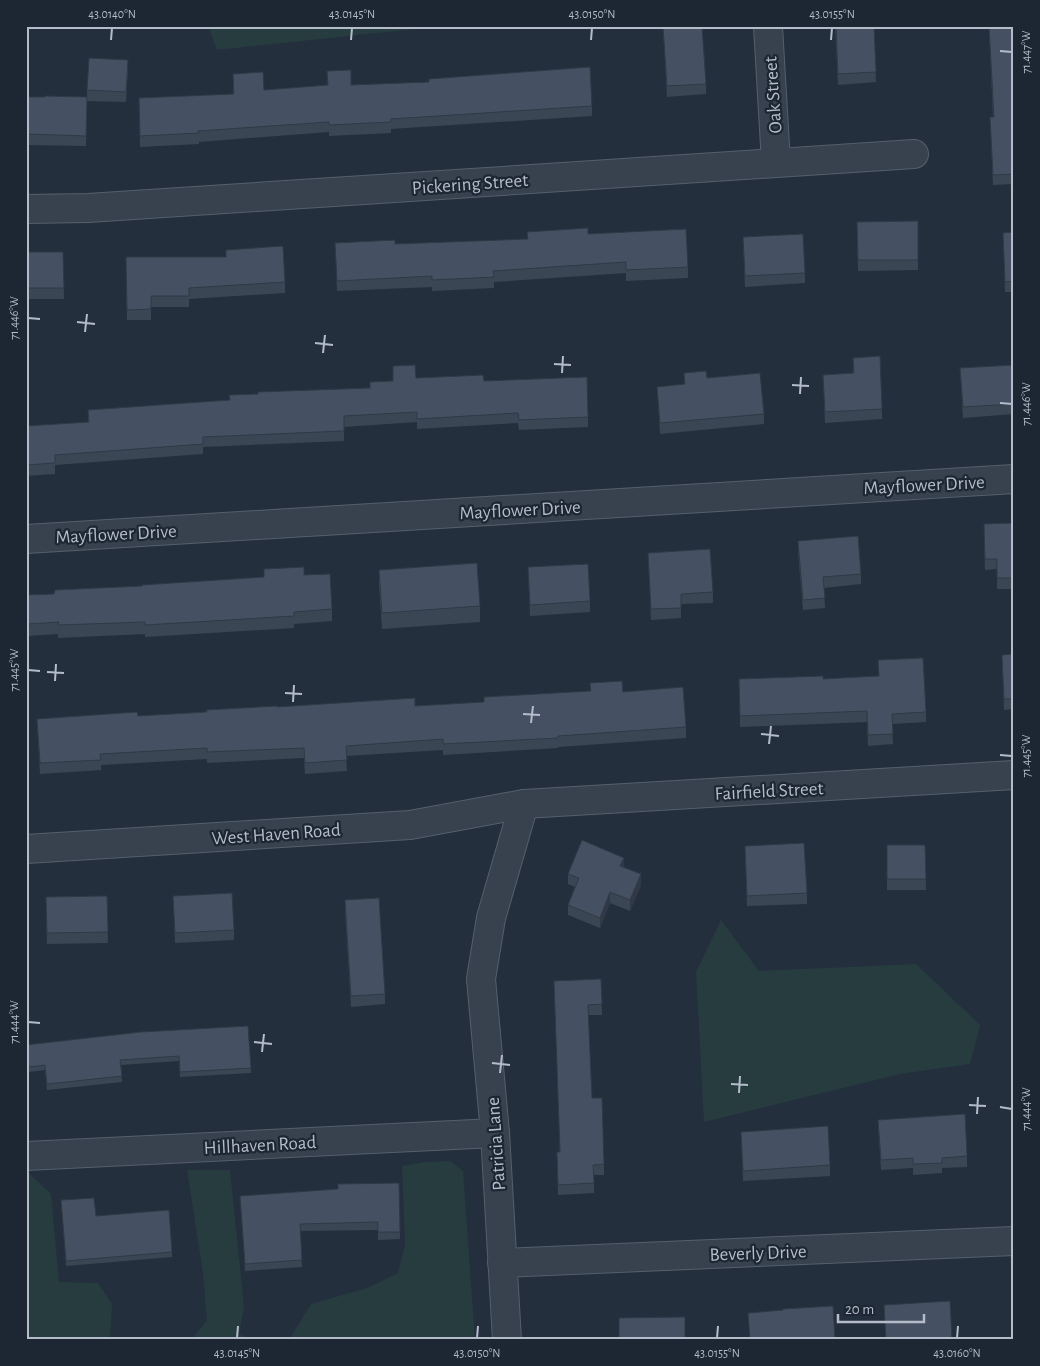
<svg xmlns="http://www.w3.org/2000/svg" width="1040" height="1366" font-family="'Alegreya Sans',sans-serif">
	<style>
		.green { fill: #263c3f }
		.lines { fill: none; stroke-linecap: round; stroke-linejoin: round }
		.minor-casing { stroke: #565f6c; stroke-width: 30 }
		.minor { stroke: #38414e; stroke-width: 28 }
		.wall { fill: #3b4654 }
		.shaded-wall { fill: #303945 }
		.building { fill: #455162; stroke: #303945 }
		.ticks { fill: none; stroke: #b4bcc9; stroke-width: 2 }
		.labels { text-anchor: middle; stroke-width: 4.5; stroke-linejoin: round; paint-order: stroke }
		.street-label { font-size: 19px; fill: #b4bcc9; stroke: #1d2633 }
		.neatline { fill: none; stroke: #b4bcc9; stroke-width: 2 }
		.ticks-label { font-size: 12px; text-anchor: middle; fill: #b4bcc9 }
	</style>
	<rect width="100%" height="100%" fill="#242f3e"/>
	<g class="green">
		<path d="M208,26H443L217,50Z"/>
		<path d="M721,920L759,971L916,964L980,1025L970,1064L900,1074L704,1122L696,972Z"/>
		<path d="M450,1161L463,1171L475,1340H289L311,1304L367,1288L398,1273L405,1245L402,1166L426,1162Z"/>
		<path d="M187,1170H230L244,1307L239,1334L253,1340H191L207,1321L203,1273Z"/>
		<path d="M26,1171L51,1194L59,1282L98,1283L112,1304L110,1340H26Z"/>
	</g>
	<g class="lines">
		<defs>
			<g id="minor">
				<path d="M768,26L776,163"/>
				<path d="M26,209L88,208L914,154"/>
				<path d="M26,539L1014,479"/>
				<path d="M26,849L410,825L524,804L1014,775"/>
				<path d="M26,1156L495,1133"/>
				<path d="M502,1263L1014,1241"/>
				<path d="M507,1340L495,1133L481,979L491,918L524,804"/>
			</g>
		</defs>
		<use href="#minor" class="minor-casing"/>
		<use href="#minor" class="minor"/>
	</g>
	<g class="wall">
		<path d="M663,26L706,84V94L667,97Z"/>
		<path d="M835,26H874L876,82L838,85Z"/>
		<path d="M989,26H1014V184L993,185L990,117H993Z"/>
		<path d="M128,70L126,102L87,101V90Z"/>
		<path d="M327,71L351,85L592,106V116L391,129V133L329,136V132L199,142V144L140,147L139,98L233,94V74L264,90L328,85Z"/>
		<path d="M26,97H87L86,146L26,145Z"/>
		<path d="M918,221V270L858,271L857,222Z"/>
		<path d="M1014,232V292H1005L1003,233Z"/>
		<path d="M588,234L688,267V278L626,281V273L494,282V288L432,291V287L337,291L335,243L395,244L527,239Z"/>
		<path d="M743,237L805,273V283L745,287Z"/>
		<path d="M26,252H63L64,299H26Z"/>
		<path d="M126,257L285,282V293L189,299V307H151V320H127Z"/>
		<path d="M853,358L882,409V419L825,423L823,375L853,373Z"/>
		<path d="M1014,365V414L963,418L960,368Z"/>
		<path d="M393,366L416,378L484,381L588,417V427L519,430L518,423L417,429V422L344,427V441L203,447V454L55,465V474L26,476V426L88,422V410L229,400L258,394L370,388L393,381Z"/>
		<path d="M684,373L707,378L764,414V424L660,434L657,387L684,384Z"/>
		<path d="M1014,523V589H997V569L985,570L984,534Z"/>
		<path d="M798,541L861,574V584L824,588L825,608L803,610L798,552Z"/>
		<path d="M648,553L713,592V603L681,604V618L651,620Z"/>
		<path d="M528,567L590,601V612L530,616Z"/>
		<path d="M264,569L304,575L332,609V621L294,624V628L145,637V634L58,638V634L28,636V634L26,635V595L54,594L264,577Z"/>
		<path d="M379,570L480,606V622L382,629L379,585Z"/>
		<path d="M1014,654V709L1004,710L1002,655Z"/>
		<path d="M878,660L926,712V722L892,724L893,744L868,746L867,722L740,727L739,679H823L879,676Z"/>
		<path d="M590,683L623,692L686,727V738L558,747V748L443,755V750L346,756L347,771L305,774L304,758L207,763V759L101,765V770L40,774L37,719L138,716L206,712L277,707L415,706L484,702L590,691Z"/>
		<path d="M887,845H925L926,890H887Z"/>
		<path d="M745,846L807,893V904L747,906Z"/>
		<path d="M624,867L641,885L630,911L610,903L600,928L568,915V905L575,887L568,884V874Z"/>
		<path d="M107,896L108,943L47,944L46,897Z"/>
		<path d="M173,896L234,930V940L175,943Z"/>
		<path d="M345,900L385,994V1004L351,1007L345,911Z"/>
		<path d="M601,979L602,1015H588L592,1098L604,1164V1175H594V1193L558,1195L557,1152H560L554,981Z"/>
		<path d="M141,1032L251,1068V1073L180,1077L179,1061L121,1065L122,1082L47,1090L45,1070L29,1072L26,1045Z"/>
		<path d="M878,1120L967,1156V1167L942,1168V1173L913,1175V1168L881,1170Z"/>
		<path d="M741,1132L830,1165V1176L743,1181Z"/>
		<path d="M399,1183L400,1239L378,1240V1230L300,1231L302,1267L245,1271L240,1196L338,1189Z"/>
		<path d="M61,1200L96,1216L172,1252V1257L66,1266Z"/>
	</g>
	<g class="shaded-wall">
		<path d="M624,858V868L620,866Z"/>
		<path d="M641,874V885L630,911V900Z"/>
		<path d="M610,892V903L600,928V918Z"/>
	</g>
	<g class="building">
		<path d="M663,26H702L706,84L667,86Z"/>
		<path d="M836,26H874L876,72L838,74Z"/>
		<path d="M989,26H1014V174L993,175L990,117H994Z"/>
		<path d="M89,58L128,60L126,92L87,90Z"/>
		<path d="M590,67L592,106L391,119V122L329,125V122L198,131L199,133L140,136L139,98L234,94L233,74L263,72L264,90L328,85L327,71L351,70V85L429,82V79Z"/>
		<path d="M45,96L87,97L86,136L26,134V97H45Z"/>
		<path d="M918,221V260H858L857,222Z"/>
		<path d="M588,228V234L686,229L688,267L626,270V262L493,271L494,277L432,280V276L337,281L335,243L395,240V244L528,239L527,232Z"/>
		<path d="M1014,232V281L1005,282L1003,233Z"/>
		<path d="M803,234L805,273L745,276L743,237Z"/>
		<path d="M283,246L285,282L189,288V296H151V309L127,310L126,257H226V250Z"/>
		<path d="M26,252H63L64,288H26Z"/>
		<path d="M880,356L882,409L825,412L823,375L854,373L853,358Z"/>
		<path d="M415,365L416,378L483,375L484,381L587,377L588,417L519,420L518,413L417,419V412L344,416V431L203,437V444L55,455V463L26,465V426L89,422L88,410L230,400L229,395L258,394V392L370,388V382L393,381V366Z"/>
		<path d="M1014,365V404L963,407L960,368Z"/>
		<path d="M706,371L707,378L760,373L764,414L660,423L657,387L685,384L684,373Z"/>
		<path d="M1014,523V578H997V559H985L984,524Z"/>
		<path d="M858,536L861,574L823,577L825,598L803,600L798,541Z"/>
		<path d="M710,549L713,592L681,594V608L651,609L648,553Z"/>
		<path d="M477,563L480,606L382,613L379,570Z"/>
		<path d="M588,564L590,601L530,605L528,567Z"/>
		<path d="M304,567V575L330,574L332,609L294,612V616L145,625V622L58,625L59,622L28,624V622H26V595L54,594L55,590L142,586V585L264,577V569Z"/>
		<path d="M1014,654V699H1004L1002,655Z"/>
		<path d="M923,658L926,712L892,714L893,734L868,735L867,711L740,716L739,679L823,676V679L879,676L878,660Z"/>
		<path d="M622,681L623,692L683,687L686,727L558,736V738L443,744V739L346,746L347,760L305,763L304,748L207,752V748L100,754L101,760L40,763L37,719L137,712L138,716L207,712L206,710L277,706V707L415,698V706L484,702V697L591,691L590,683Z"/>
		<path d="M582,840L624,858L620,866L641,874L630,900L610,892L600,918L568,905L579,878L568,874Z"/>
		<path d="M804,843L807,893L747,896L745,846Z"/>
		<path d="M887,845H925L926,879H887Z"/>
		<path d="M1012,871H1014V893Z"/>
		<path d="M232,893L234,930L175,933L173,896Z"/>
		<path d="M107,896L108,932L47,933L46,897Z"/>
		<path d="M379,898L385,994L351,996L345,900Z"/>
		<path d="M601,979L602,1004L588,1005L592,1098H602L604,1164L593,1165L594,1183L558,1185L557,1152H560L554,981Z"/>
		<path d="M248,1026L251,1068L180,1072L179,1056L120,1060L122,1076L47,1084L45,1065L29,1067L26,1045L141,1032Z"/>
		<path d="M965,1114L967,1156L942,1158V1163L913,1164V1158L881,1160L878,1120Z"/>
		<path d="M828,1126L830,1165L743,1171L741,1132Z"/>
		<path d="M399,1183L400,1232H378V1222L300,1224L302,1260L245,1264L240,1196L338,1189V1184Z"/>
		<path d="M94,1198L96,1216L169,1210L172,1252L66,1261L61,1200Z"/>
		<path d="M950,1301L952,1340H886L884,1305Z"/>
		<path d="M833,1306L835,1340H750L748,1313L783,1310V1309Z"/>
		<path d="M685,1317V1340H619V1318Z"/>
	</g>
	<path class="ticks" d="M111,40L112,28M351,40L352,28M591,40L592,28M831,40L832,28M1000,51L1012,52M28,318L40,319M77,322L95,324M85,332L87,314M315,343L333,345M323,353L325,335M554,364L571,365M562,373L563,356M792,385L809,386M800,394L801,377M1000,403L1012,404M28,670L40,671M47,672L64,673M55,681L56,664M285,693L302,694M293,702L294,685M523,714L540,715M531,723L533,706M761,734L779,736M769,744L771,726M1000,755L1012,756M28,1022L40,1023M254,1042L272,1044M262,1052L264,1034M492,1063L510,1065M500,1073L502,1055M731,1084L748,1085M739,1093L740,1076M969,1105L986,1106M1000,1107L1012,1109M977,1114L978,1097M237,1338L238,1326M477,1338L478,1326M717,1338L718,1326M957,1338L958,1326"/>
	<g class="labels">
		<g class="street-label">
			<text transform="translate(772 95) rotate(-94)" y="7">Oak Street</text>
			<text transform="translate(470 183) rotate(-4)" y="7">Pickering Street</text>
			<text transform="translate(924 484) rotate(-3)" y="7">Mayflower Drive</text>
			<text transform="translate(520 509) rotate(-3)" y="7">Mayflower Drive</text>
			<text transform="translate(116 533) rotate(-3)" y="7">Mayflower Drive</text>
			<text transform="translate(769 790) rotate(-3)" y="7">Fairfield Street</text>
			<text transform="translate(276 833) rotate(-4)" y="7">West Haven Road</text>
			<text transform="translate(260 1144) rotate(-3)" y="7">Hillhaven Road</text>
			<text transform="translate(495 1144) rotate(-94)" y="7">Patricia Lane</text>
			<text transform="translate(758 1252) rotate(-2)" y="7">Beverly Drive</text>
		</g>
	</g>
	<rect width="1040" height="1366" fill="none" stroke="#1d2633" stroke-width="55"/>
	<path d="M838 1314v8h86v-8" fill="none" stroke="#b4bcc9" stroke-width="2.5"/>
	<text x="845" y="1314" font-size="15" fill="#b4bcc9" stroke="#1d2633" stroke-width="4" paint-order="stroke">20 m</text>
	<rect x="28" y="28" width="984" height="1310" class="neatline"/>
	<g class="ticks-label">
		<text x="112" y="18">43.0140°N</text>
		<text x="352" y="18">43.0145°N</text>
		<text x="592" y="18">43.0150°N</text>
		<text x="832" y="18">43.0155°N</text>
		<text transform="translate(1026 52) rotate(-90)" y="4">71.447°W</text>
		<text transform="translate(14 318) rotate(-90)" y="4">71.446°W</text>
		<text transform="translate(1026 404) rotate(-90)" y="4">71.446°W</text>
		<text transform="translate(14 670) rotate(-90)" y="4">71.445°W</text>
		<text transform="translate(1026 756) rotate(-90)" y="4">71.445°W</text>
		<text transform="translate(14 1022) rotate(-90)" y="4">71.444°W</text>
		<text transform="translate(1026 1109) rotate(-90)" y="4">71.444°W</text>
		<text x="237" y="1357">43.0145°N</text>
		<text x="477" y="1357">43.0150°N</text>
		<text x="717" y="1357">43.0155°N</text>
		<text x="957" y="1357">43.0160°N</text>
	</g>
</svg>
